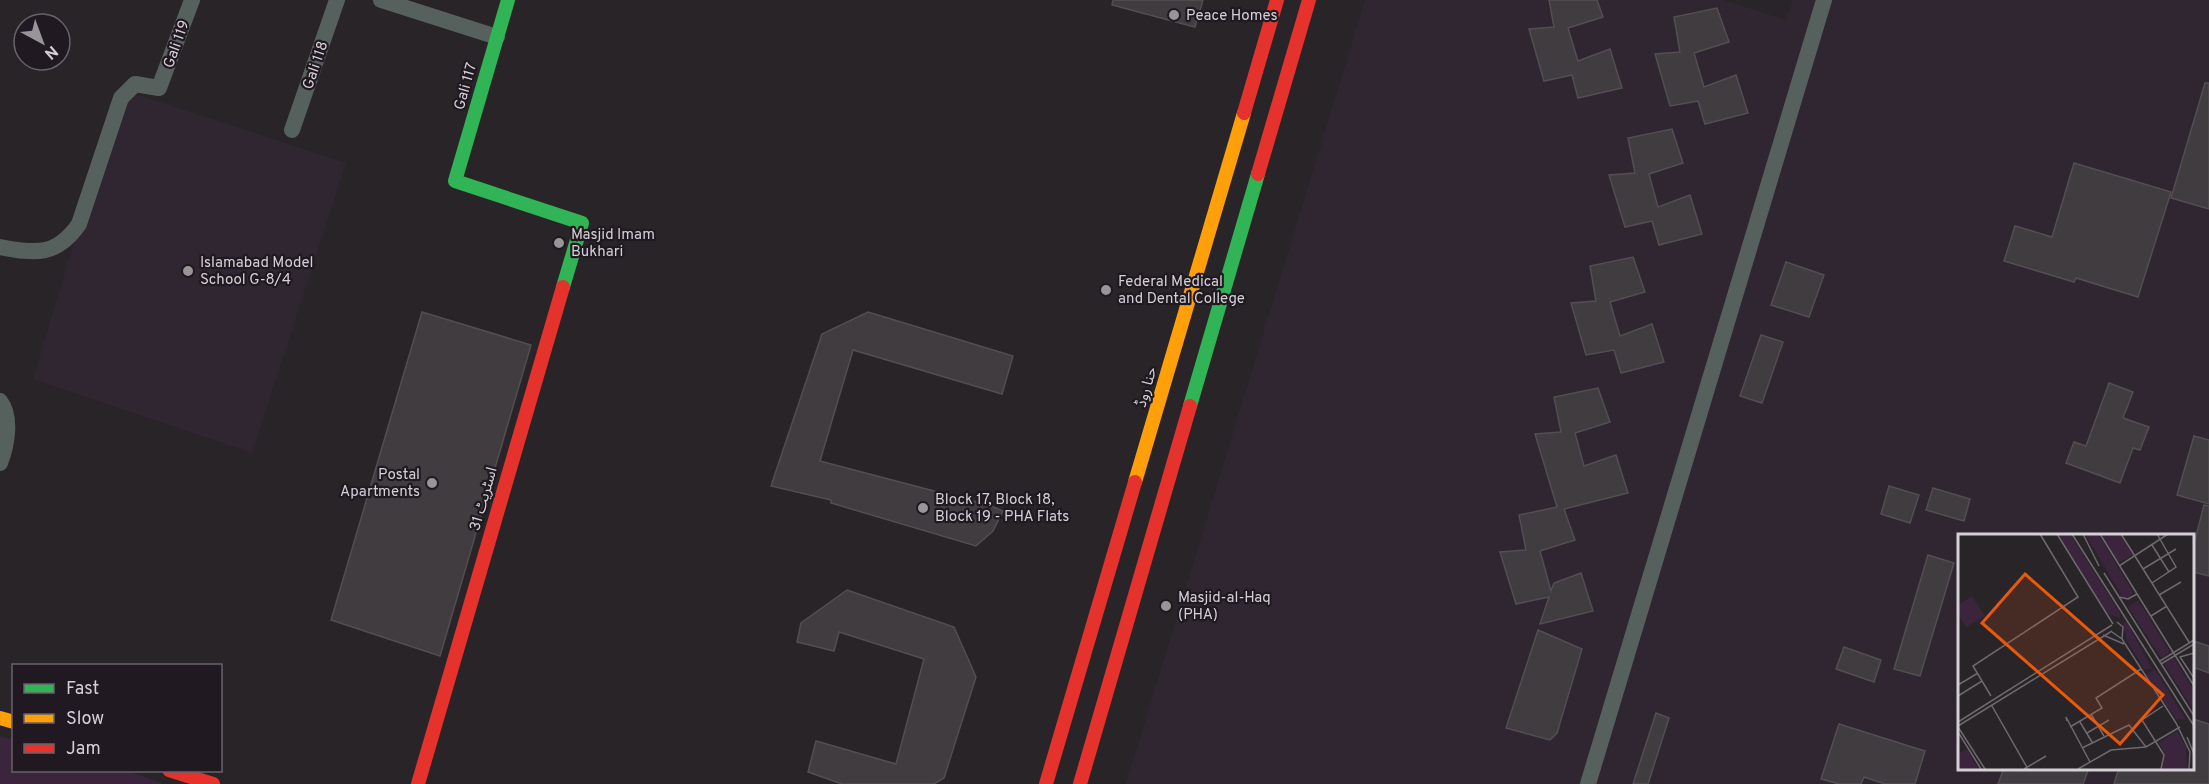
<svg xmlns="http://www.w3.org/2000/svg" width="2209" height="784" font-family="Overpass,'Noto Sans Arabic',sans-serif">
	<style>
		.built { fill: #302632; fill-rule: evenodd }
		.green { fill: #3a253d }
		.building { fill: #403c40; stroke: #524e52; stroke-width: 1.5 }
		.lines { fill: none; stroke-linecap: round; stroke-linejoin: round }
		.street { stroke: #56615d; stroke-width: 16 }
		.fast { stroke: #30b455; stroke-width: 14 }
		.slow { stroke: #ff9f0a; stroke-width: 14 }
		.jam { stroke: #e5322d; stroke-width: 14 }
		.poi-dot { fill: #989498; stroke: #201921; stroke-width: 2 }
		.labels { text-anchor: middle; stroke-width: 4.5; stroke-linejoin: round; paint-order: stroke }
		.poi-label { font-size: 15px; fill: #d5d0d5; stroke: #201921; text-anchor: start }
		.street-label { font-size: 15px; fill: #d5d0d5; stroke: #201921 }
		.inset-road { fill: none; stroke: #6d696d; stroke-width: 1.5 }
		.view { fill: #e8590c; fill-opacity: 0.15; stroke: #e8590c; stroke-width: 3 }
		.inset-edge { fill: none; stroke: #d5d0d5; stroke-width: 3 }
	</style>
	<rect width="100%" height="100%" fill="#282428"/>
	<g class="built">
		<path d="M1365,0H1723L1786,20L1793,0H2209V784H1126ZM1960,535H2192V768H1960Z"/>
		<path d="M120,89L346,163L252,453L33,379Z"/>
	</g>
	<path class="green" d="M0,736L13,740L14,770L128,771L164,784H0Z"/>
	<g class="building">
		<path d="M1113,0H1203L1195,27L1112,5Z"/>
		<path d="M1549,0H1597L1603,17L1568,28L1578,61L1610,49L1622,88L1578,98L1572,75L1544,81L1529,29L1554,27Z"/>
		<path d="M1717,8L1729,42L1694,53L1704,87L1736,75L1748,113L1705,124L1698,101L1670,106L1655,54L1680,52L1674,17Z"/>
		<path d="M2205,83H2209V209L2171,198Z"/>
		<path d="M1672,129L1683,163L1649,174L1658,207L1690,195L1702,234L1659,245L1652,221L1625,227L1609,175L1635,173L1628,138Z"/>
		<path d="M2074,163L2171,192L2138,297L2076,278L2074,282L2004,261L2015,226L2052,237Z"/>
		<path d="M1633,257L1645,292L1610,302L1620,336L1652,324L1664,362L1621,373L1614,350L1586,355L1571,303L1596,301L1590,266Z"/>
		<path d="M1786,262L1824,275L1809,317L1771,305Z"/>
		<path d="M422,312L531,345L440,656L331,620Z"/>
		<path d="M868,312L1013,356L1002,394L853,350L820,461L991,506L1003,511L993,531L976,546L831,503V500L771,486L822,334Z"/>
		<path d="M1761,335L1783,342L1762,403L1740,396Z"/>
		<path d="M2109,383L2133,392L2123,418L2149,427L2140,450L2133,448L2120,483L2066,463L2074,442L2086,446Z"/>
		<path d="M1598,388L1610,422L1575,433L1584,466L1616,455L1628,493L1564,509L1575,540L1540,551L1551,591L1554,583L1581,573L1593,611L1540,624L1549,597L1516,604L1500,552L1526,550L1519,515L1557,507L1535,434L1561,432L1554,397Z"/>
		<path d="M2194,436L2209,440V504L2177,495Z"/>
		<path d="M1889,486L1919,495L1910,523L1881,514Z"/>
		<path d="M1933,488L1970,499L1964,521L1926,510Z"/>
		<path d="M2204,505L2209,506V576L2193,572V548Z"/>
		<path d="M1928,555L1954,563L1920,676L1894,669Z"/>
		<path d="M847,590L954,627L976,677L944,778L934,784H842L808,772L816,741L896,764L924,659L839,632L834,651L797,642L801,623Z"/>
		<path d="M1538,630L1582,649L1557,733L1550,740L1506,728Z"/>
		<path d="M2193,641L2209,646V673L2193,667Z"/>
		<path d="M1844,647L1881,660L1874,682L1836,669Z"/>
		<path d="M1656,713L1669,718L1648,784H1633Z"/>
		<path d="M2193,719L2209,724V784H2114L2119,768H2193Z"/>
		<path d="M1839,724L1925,751L1915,784H1885L1864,777L1861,784H1839L1821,779Z"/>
		<path d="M2004,768H2089L2083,784H1998Z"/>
	</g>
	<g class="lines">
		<g class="street">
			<path d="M381,0L497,37"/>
			<path d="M292,130L337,0"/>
			<path d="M0,247C36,254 57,256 79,224L121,98L135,84L159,88L192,0"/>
			<path d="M0,401C12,417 7,445 0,463"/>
			<path d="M1588,784L1824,0"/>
		</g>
		<g class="fast">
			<path d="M508,0L455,181L582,223L563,287"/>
			<path d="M1190,406L1258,174"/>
		</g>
		<g class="slow">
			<path d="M1135,482L1244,113"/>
			<path d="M0,718L14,722"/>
		</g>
		<g class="jam">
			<path d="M1244,113L1277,0"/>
			<path d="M1258,174L1309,0"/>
			<path d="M169,770L213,784"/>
			<path d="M418,784L563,287"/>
			<path d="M1046,784L1135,482"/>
			<path d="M1080,784L1190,406"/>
		</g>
	</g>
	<g class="poi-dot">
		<circle cx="1174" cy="15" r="6"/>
		<circle cx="559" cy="243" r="6"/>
		<circle cx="188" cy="271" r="6"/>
		<circle cx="1106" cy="290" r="6"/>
		<circle cx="432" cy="483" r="6"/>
		<circle cx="923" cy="508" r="6"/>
		<circle cx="1166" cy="606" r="6"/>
	</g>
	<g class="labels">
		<g class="poi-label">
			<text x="1186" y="20">Peace Homes</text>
			<text x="571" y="239">Masjid Imam<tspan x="571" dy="17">Bukhari</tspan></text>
			<text x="200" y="267">Islamabad Model<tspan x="200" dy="17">School G-8/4</tspan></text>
			<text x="1118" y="286">Federal Medical<tspan x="1118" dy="17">and Dental College</tspan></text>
			<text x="420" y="479" text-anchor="end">Postal<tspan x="420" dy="17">Apartments</tspan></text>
			<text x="935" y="504">Block 17, Block 18,<tspan x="935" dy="17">Block 19 - PHA Flats</tspan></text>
			<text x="1178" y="602">Masjid-al-Haq<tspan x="1178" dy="17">(PHA)</tspan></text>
		</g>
		<g class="street-label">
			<text transform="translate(176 44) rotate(-70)" y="5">Gali 119</text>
			<text transform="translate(315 65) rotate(-71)" y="5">Gali 118</text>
			<text transform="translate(465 86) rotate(-74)" y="5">Gali 117</text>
			<text transform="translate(1146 387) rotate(-74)" y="5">حنا روڈ</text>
			<text transform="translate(483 499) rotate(-74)" y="5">اسٹریٹ 31</text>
		</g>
	</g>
	<g transform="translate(1958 534)">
		<rect width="236" height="236" fill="#282428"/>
		<path d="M100,0H112L162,79V84L149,79ZM127,0H140L175,58L171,64H165ZM143,0H162L175,21L160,29ZM14,62L27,82L8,93L0,81V71ZM180,66L212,118L203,124L170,73ZM165,88H169L194,135H186L169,107ZM216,124L235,155V175L206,130ZM197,135L227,184V186L218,185L197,155L188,140ZM219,197L228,213L229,235H203L207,220L201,209ZM8,215H9L20,235H0V220Z" fill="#3a253d"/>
		<path class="inset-road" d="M99,0L155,90M114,0L236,192M125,0L141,32M142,0L236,152M163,0L231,108M194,11L211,38M161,32L210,0M185,35L218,15M146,39L236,182M194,49L218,33L199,0M201,61L223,48M161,63L170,65L179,60M193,82L209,72M159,88L165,93L164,105M154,98L164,105L218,189M145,101L166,110M236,119L222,123L236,144M202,127L236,106M203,130L236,110M0,151L20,139M0,162L24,147M33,162L15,132L120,63L82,0M34,172L70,235M133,180L146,202M109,187L108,183L132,228M0,188L154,91M122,188L134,208M218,189L232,218L231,235M0,192L154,97M0,193L27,235M112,193L144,174L138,164L183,135M0,198L23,235M129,199L151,186M229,203L236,220M124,214L171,191L188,213M66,235L88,222M120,235L153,216L188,213L222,193M203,235L206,221L184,186L205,172"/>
		<path class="view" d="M67,40L205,161L162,210L24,89Z"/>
		<rect width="236" height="236" class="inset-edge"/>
	</g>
	<rect x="12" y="664" width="210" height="108" fill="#201921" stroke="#686269" stroke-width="1.5"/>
	<rect x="24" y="684" width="30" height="9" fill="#30b455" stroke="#686269" stroke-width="1.5"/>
	<text x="66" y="694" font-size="18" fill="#d5d0d5">Fast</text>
	<rect x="24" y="714" width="30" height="9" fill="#ff9f0a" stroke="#686269" stroke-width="1.5"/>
	<text x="66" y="724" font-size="18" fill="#d5d0d5">Slow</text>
	<rect x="24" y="744" width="30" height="9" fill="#e5322d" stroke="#686269" stroke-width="1.5"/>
	<text x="66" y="754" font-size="18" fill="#d5d0d5">Jam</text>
	<g transform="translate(42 42) rotate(139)"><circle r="28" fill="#201921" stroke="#686269" stroke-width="1.5"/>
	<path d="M0-4.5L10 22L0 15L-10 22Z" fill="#989498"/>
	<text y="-9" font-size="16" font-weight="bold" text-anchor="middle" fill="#d5d0d5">N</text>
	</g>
</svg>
